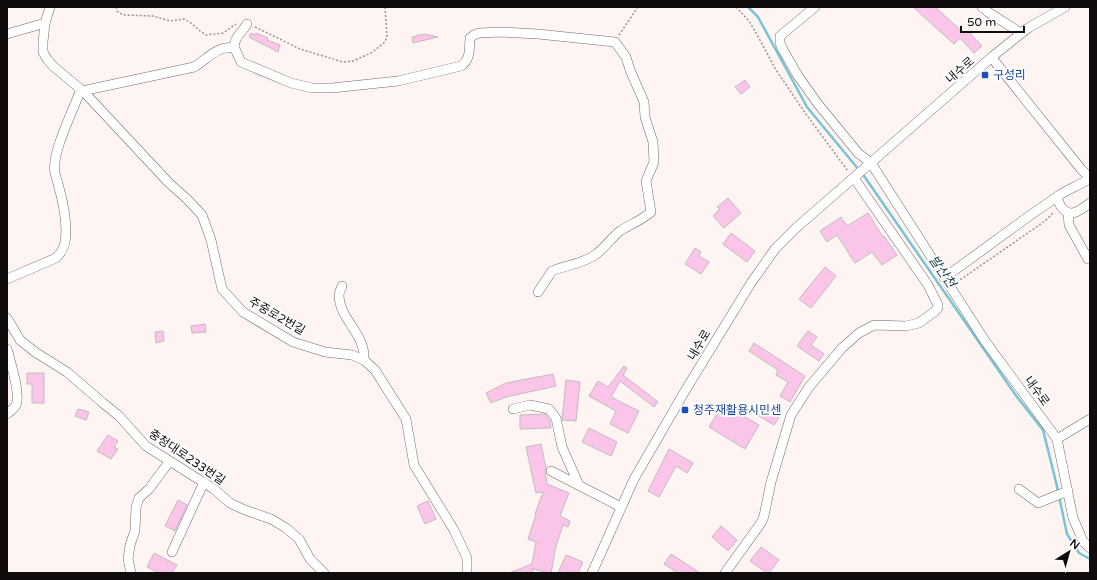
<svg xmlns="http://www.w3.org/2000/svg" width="1097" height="580" font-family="'Varela Round','Noto Sans KR',sans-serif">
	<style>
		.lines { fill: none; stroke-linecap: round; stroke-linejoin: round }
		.stream { stroke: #7ac3d7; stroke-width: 2.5 }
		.building { fill: #fbc4e9; stroke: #c3bac0 }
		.minor-casing { stroke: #736a66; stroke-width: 10 }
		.path { stroke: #999290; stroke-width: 1.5; stroke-dasharray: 2 2; stroke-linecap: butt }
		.minor { stroke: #fff; stroke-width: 9 }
		.transit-dot { fill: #1a4fb4; stroke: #fff; stroke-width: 1.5 }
		.labels { text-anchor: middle; stroke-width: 4; stroke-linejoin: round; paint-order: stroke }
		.street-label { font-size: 12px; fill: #100c0b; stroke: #fff }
		.transit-label { font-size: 12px; fill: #164399; stroke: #fff; text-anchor: start }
		.water-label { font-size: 13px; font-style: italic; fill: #183b44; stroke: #fff }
	</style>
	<rect width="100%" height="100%" fill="#fef5f2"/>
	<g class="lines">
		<g class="stream">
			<path d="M748,7L758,17L807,107L859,170"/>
			<path d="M862,173L1017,397L1043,430L1056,482L1067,534L1079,553L1090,559"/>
		</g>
	</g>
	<g class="building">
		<path d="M913,7H935L966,35L969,32L982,46L974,53L960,38L954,44Z"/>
		<path d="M251,33L255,35L256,33L268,38L267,40L280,45L278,52L249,37Z"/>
		<path d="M424,34L438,37L413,43L412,37Z"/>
		<path d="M745,80L750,87L741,94L735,87Z"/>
		<path d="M728,198L741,213L724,228L713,216L720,209L717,207Z"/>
		<path d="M868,213L883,237L884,236L897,255L882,265L872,252L855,263L837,235L827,242L820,231L841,217L847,226Z"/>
		<path d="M731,233L755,251L747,262L723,244Z"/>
		<path d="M695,248L701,252L699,256L709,262L701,274L685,264Z"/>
		<path d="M825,267L836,276L811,308L799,299Z"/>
		<path d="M205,324L206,332L192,333L191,326Z"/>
		<path d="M163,331L164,341L156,343L155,332Z"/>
		<path d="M808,331L817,337L811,345L824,354L819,361L797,346Z"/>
		<path d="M754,343L805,376L790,402L780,396L788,382L776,375L778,370L749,351Z"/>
		<path d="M624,366L627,368L623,375L658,402L654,407L620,381L611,397L639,411L628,433L610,424L616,411L589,396L598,381L608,387Z"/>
		<path d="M27,373H44V403H32V384H27Z"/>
		<path d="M553,374L556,386L506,397L491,403L486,393L506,383Z"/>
		<path d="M566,380L580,382L576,421L562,420Z"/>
		<path d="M723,404L759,425L745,449L709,427Z"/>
		<path d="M767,405L781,414L774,425L759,416Z"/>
		<path d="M78,409L89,412L86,420L75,416Z"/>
		<path d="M545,414L550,421L551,428L520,429V415Z"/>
		<path d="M589,428L617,442L611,456L582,442Z"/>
		<path d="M108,435L118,441L114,447L118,449L111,459L97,451Z"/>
		<path d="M541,444L546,468L545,470L547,484L569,493L560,516L570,521L568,527L563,525L556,546L551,573L532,569L533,573H509L532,564L536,542L528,539L536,515L535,514L543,492L536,493L526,447Z"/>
		<path d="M669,449L693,463L687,473L676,466L659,497L648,491Z"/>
		<path d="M178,500L187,505L175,531L165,526Z"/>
		<path d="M428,501L436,519L425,524L417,506Z"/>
		<path d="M721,526L737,540L728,551L712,537Z"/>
		<path d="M761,547L779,560L769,573H767L750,561Z"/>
		<path d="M154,553L177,565L172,573H159L147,567Z"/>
		<path d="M671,554L700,573H678L664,564Z"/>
		<path d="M566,555L583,562L578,573H558Z"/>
	</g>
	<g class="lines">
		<defs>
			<g id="minor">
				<path d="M50,7L45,23L43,42V52L47,59L53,66L84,92L169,183L187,199L202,215L211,240L222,289L243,312L293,342L325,352L352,355L364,360L375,370L406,419L414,465L454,530L467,558V573"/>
				<path d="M815,7L780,36V43L782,48L798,76L818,104L858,153L871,163L985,341L1057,439L1090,419"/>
				<path d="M982,7L988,12L1021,33"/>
				<path d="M7,34L45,23"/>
				<path d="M234,48C234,37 242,33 247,24"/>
				<path d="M992,58L1081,169L1090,178"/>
				<path d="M1090,178C1079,186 1068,189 1058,196C1058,206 1066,216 1076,212C1081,210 1086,206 1090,203"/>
				<path d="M1068,213L1069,225L1088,259"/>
				<path d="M944,278L1032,214L1058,196"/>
				<path d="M7,279L56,258C60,254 64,248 65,242C68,226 63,200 58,184C57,180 56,177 55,173C51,154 72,113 79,94L82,91L194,67C206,60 218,45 234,48L236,51L241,62L291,83L312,88H332L398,81L461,66C471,59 469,49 470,38L474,35L479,33L501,32L538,34L615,42L626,57L630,70L644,102L645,117L653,142L654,162L646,181L651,212C642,220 631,224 620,231C611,238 605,248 595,255C582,264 566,265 552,271L538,292"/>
				<path d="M342,286C341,289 339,293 339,295C339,319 366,334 364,360"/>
				<path d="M7,318L20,340L35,352L67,372L103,403L119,416L146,446L214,489L230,503L245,510L271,519L286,528L299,539L310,559L324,573"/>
				<path d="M7,349C10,360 21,395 16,405C14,409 10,411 7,414"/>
				<path d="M513,409L530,405L549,409L556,418L562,447L579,485"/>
				<path d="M1057,439L1073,518L1083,541L1090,548"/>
				<path d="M551,471L621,507"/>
				<path d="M1019,489L1038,503L1068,491"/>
				<path d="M172,552L204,482"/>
				<path d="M131,573L128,559L130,545L135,531L136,507L139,498L149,489L169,462"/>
				<path d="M592,573L634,479L685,391L751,283L775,249L796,228L993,56L1028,28L1065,7"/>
				<path d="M725,573L761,523L764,516L771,482L791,415L809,387L842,348L859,333L874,325L906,326L919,323L934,312L938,308V305L928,285L854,178"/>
			</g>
		</defs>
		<use href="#minor" class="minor-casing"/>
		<g class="path">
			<path d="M116,7L117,11L123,15L153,16L170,21L184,19L191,23L200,31L206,35L223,33L236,24"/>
			<path d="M736,7L749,21L755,31L776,70L808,117L848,171"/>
			<path d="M255,27L300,49L343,62L353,61L371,53L384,43L387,37L385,7"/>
			<path d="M619,35L638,7"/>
			<path d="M957,282L1045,221L1054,212"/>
		</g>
		<use href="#minor" class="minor"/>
	</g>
	<g class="transit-dot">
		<rect x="981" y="71" width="8" height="8" rx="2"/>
		<rect x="681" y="406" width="8" height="8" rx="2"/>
	</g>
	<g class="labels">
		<g class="street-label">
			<text transform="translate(960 70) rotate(-41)" y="4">내수로</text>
			<text transform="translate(277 316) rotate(30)" y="4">주중로2번길</text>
			<text transform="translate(699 345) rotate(-59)" y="4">내수로</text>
			<text transform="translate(1037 391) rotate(54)" y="4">내수로</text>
			<text transform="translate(187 457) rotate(34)" y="4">충청대로233번길</text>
		</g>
		<g class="transit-label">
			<text x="993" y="79">구성리</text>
			<text x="693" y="414">청주재활용시민센</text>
		</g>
		<g class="water-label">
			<text transform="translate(943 271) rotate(55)" y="5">발산천</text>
		</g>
	</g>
	<rect width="1097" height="580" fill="none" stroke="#100c0b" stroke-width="16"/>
	<g transform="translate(1069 552) rotate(37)" stroke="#ffffff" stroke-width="3" paint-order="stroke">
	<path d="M0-3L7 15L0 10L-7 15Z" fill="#100c0b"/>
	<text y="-6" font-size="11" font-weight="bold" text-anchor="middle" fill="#100c0b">N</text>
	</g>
	<path d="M961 26v6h63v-6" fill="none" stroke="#100c0b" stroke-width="2"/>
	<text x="967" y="26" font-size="12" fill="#100c0b" stroke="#ffffff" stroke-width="3" paint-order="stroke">50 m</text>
</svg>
